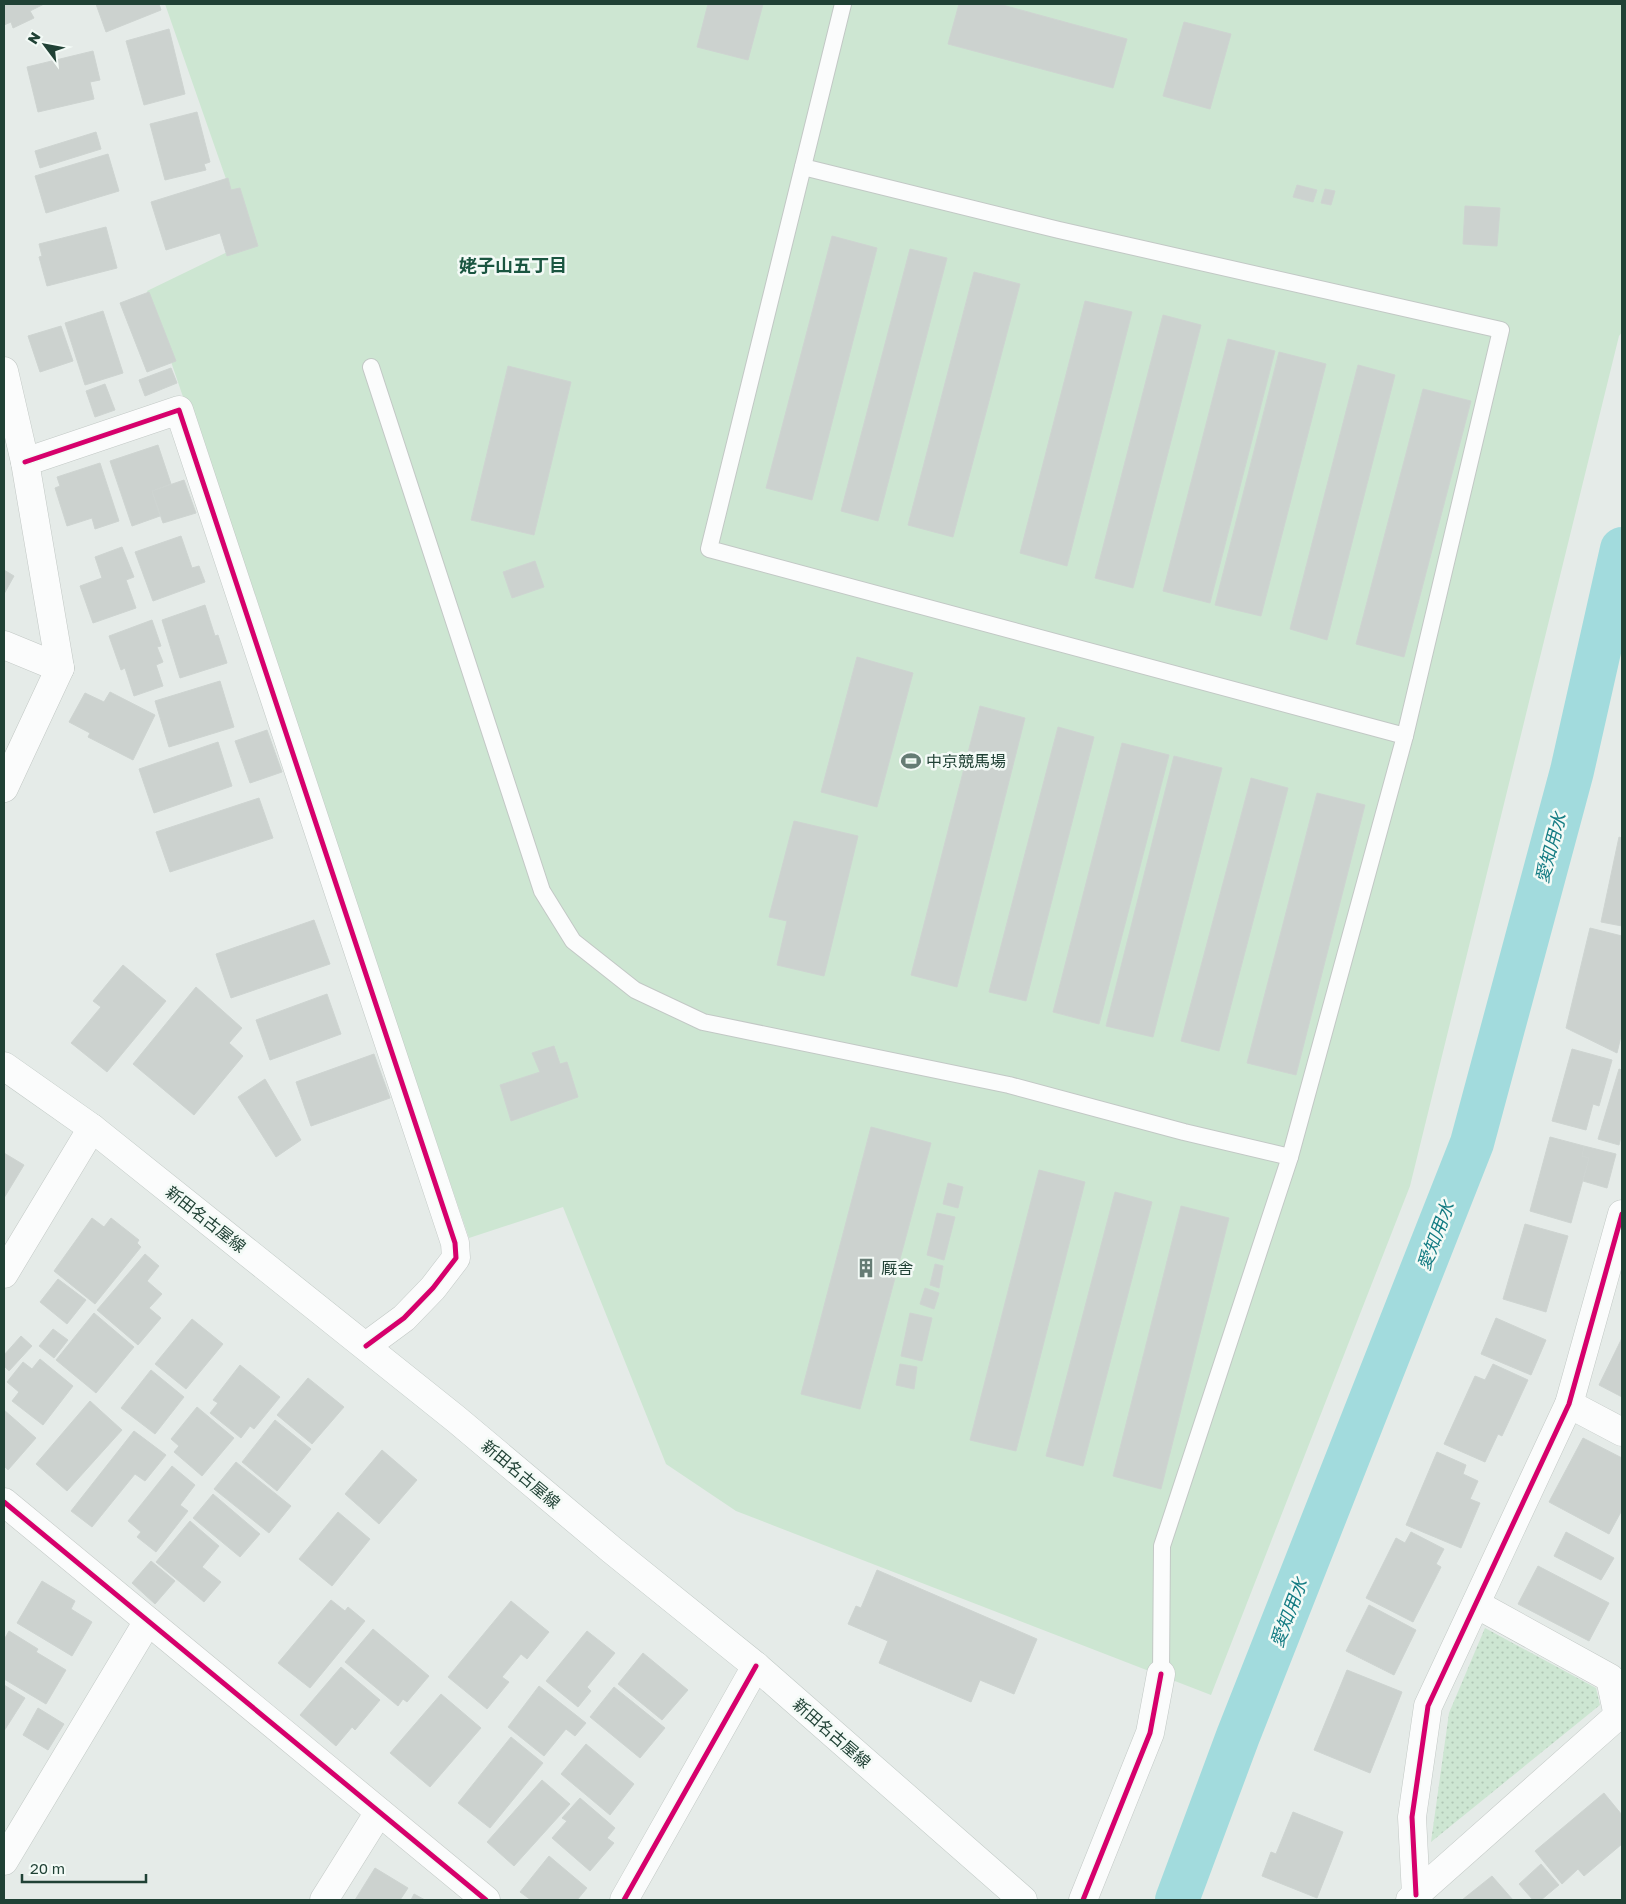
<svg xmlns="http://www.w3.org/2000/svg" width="1626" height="1904" font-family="'Golos Text','Noto Sans JP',sans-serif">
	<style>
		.grass { fill: #cde6d2 }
		.park { fill: url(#park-dots) }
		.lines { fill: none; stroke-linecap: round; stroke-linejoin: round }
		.canal { stroke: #a2dbdd; stroke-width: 44 }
		.building { fill: #ccd2cf; stroke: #ced4d1 }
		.service-casing { stroke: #c2c8c5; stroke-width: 18 }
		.minor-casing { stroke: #c2c8c5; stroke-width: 29 }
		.tertiary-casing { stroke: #c2c8c5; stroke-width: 29 }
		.secondary-casing { stroke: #c0c9c5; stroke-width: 29 }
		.service { stroke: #fbfcfc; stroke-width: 16 }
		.minor { stroke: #fbfcfc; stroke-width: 28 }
		.tertiary { stroke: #fbfcfc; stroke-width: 28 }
		.secondary { stroke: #fbfcfc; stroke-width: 28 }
		.cycleway-casing { stroke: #f3faf6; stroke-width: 8 }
		.cycleway { stroke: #d6006c; stroke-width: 5 }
		.labels { text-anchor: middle; stroke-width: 5; stroke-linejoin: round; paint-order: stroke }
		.poi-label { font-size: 16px; fill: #204135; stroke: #f3faf6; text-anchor: start }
		.street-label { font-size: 16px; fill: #204135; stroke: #f3faf6 }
		.neighbourhood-label { font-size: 18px; font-weight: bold; fill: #1a5540; stroke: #f3faf6 }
		.water-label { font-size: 18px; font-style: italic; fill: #147c83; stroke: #f3faf6 }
	</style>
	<defs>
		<pattern id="park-dots" width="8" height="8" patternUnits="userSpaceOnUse" patternTransform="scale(1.25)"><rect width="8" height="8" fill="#cde6d2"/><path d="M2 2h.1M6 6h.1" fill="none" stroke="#b0c6b5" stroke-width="1.8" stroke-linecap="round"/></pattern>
	</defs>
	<rect width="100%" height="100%" fill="#e5ebe8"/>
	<path class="grass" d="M165,4H1622V332L1619,336L1410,1186L1211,1695L736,1511L666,1464L563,1207L469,1238L147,291L248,242Z"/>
	<path class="park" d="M1485,1628L1596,1688L1600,1705L1431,1842L1449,1713Z"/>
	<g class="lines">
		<path class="canal" d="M1177,1900L1238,1736L1472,1143L1572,771L1622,549"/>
	</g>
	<g class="building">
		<path d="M4,4H44L30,11L34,18L13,28L11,22L4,25Z"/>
		<path d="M96,4H159L161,10L106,32Z"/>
		<path d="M708,4H763L748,60L697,47Z"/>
		<path d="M959,4H999L1127,39L1113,88L948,44Z"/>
		<path d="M1184,22L1231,34L1210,109L1163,96Z"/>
		<path d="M169,29L185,94L144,105L126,41Z"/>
		<path d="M93,51L100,80L90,82L94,99L38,112L27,67Z"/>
		<path d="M197,112L210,162L204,164L206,170L165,180L150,124Z"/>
		<path d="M96,132L101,149L40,168L35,151Z"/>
		<path d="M108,154L119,191L46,213L35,176Z"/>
		<path d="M228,178L231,190L240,188L258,246L227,256L220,233L166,250L151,202Z"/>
		<path d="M1297,185L1317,190L1313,202L1293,197Z"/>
		<path d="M1325,189L1335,191L1331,205L1321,203Z"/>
		<path d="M1465,206L1500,208L1497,246L1463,244Z"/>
		<path d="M106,227L117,268L47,286L39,257L42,256L39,244Z"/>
		<path d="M832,236L877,248L812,500L766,488Z"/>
		<path d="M910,249L947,258L878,521L841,511Z"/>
		<path d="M974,272L1020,284L953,537L908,525Z"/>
		<path d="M149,292L176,361L147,372L120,303Z"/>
		<path d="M1085,301L1132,312L1067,566L1020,553Z"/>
		<path d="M103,311L123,373L85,385L65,323Z"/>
		<path d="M1163,315L1201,325L1133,588L1095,578Z"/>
		<path d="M61,326L73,361L40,372L28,336Z"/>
		<path d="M1228,339L1275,351L1210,603L1163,591Z"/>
		<path d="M1279,352L1326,364L1261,616L1215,605Z"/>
		<path d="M1358,365L1395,375L1327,640L1290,629Z"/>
		<path d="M508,366L571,382L534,535L471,520Z"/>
		<path d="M171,368L177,383L145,396L139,380Z"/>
		<path d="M105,384L115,410L95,417L86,391Z"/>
		<path d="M1423,389L1471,401L1404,657L1356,644Z"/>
		<path d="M158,445L171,484L152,491L160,516L132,526L110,461Z"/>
		<path d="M100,463L119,521L95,529L92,518L67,526L55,488L60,486L57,477Z"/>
		<path d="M184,480L196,513L163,523L152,491Z"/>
		<path d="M181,536L192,568L199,566L205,582L153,601L135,552Z"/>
		<path d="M122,547L134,577L126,580L136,608L93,623L80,586L102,578L95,557Z"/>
		<path d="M535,561L544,587L512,598L503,572Z"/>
		<path d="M4,570L14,576L4,594Z"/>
		<path d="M205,605L215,636L218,635L227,663L180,678L162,620Z"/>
		<path d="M152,620L161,646L157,647L163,662L156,665L163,686L134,696L125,668L121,670L109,636Z"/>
		<path d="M857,657L913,673L877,807L821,792Z"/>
		<path d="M220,681L234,727L169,747L155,701Z"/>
		<path d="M110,692L155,715L133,760L88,737L90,733L69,722L85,693L104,702Z"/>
		<path d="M980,706L1025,718L957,987L911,975Z"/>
		<path d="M1058,727L1094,737L1026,1001L989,992Z"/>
		<path d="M267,730L282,772L250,783L235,741Z"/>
		<path d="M218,742L232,786L154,813L139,769Z"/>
		<path d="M1122,743L1169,755L1099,1024L1053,1012Z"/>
		<path d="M1174,756L1222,768L1153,1037L1106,1026Z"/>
		<path d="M1251,778L1288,788L1219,1051L1181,1041Z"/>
		<path d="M1317,793L1365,805L1296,1075L1247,1063Z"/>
		<path d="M259,798L273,838L170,872L156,832Z"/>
		<path d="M794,821L858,836L824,976L777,965L787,921L769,917Z"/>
		<path d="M1619,837L1622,838V926L1601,922Z"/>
		<path d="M314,920L330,964L231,998L216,954Z"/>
		<path d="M1590,928L1622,936V1032L1617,1053L1566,1028Z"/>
		<path d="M123,965L166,1001L107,1072L71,1043L101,1007L93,1001Z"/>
		<path d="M196,987L242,1028L229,1043L243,1056L194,1115L133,1064Z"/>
		<path d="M327,994L341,1034L270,1060L256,1020Z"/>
		<path d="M554,1046L560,1064L567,1062L578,1097L511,1121L500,1085L540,1072L532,1053Z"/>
		<path d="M1572,1049L1612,1060L1599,1106L1593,1104L1586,1130L1552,1121Z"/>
		<path d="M374,1054L390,1098L311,1126L296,1082Z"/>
		<path d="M1619,1069L1622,1070V1133L1619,1145L1598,1139Z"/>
		<path d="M265,1079L301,1140L276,1157L238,1097Z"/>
		<path d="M871,1127L931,1143L860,1409L801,1394Z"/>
		<path d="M1550,1137L1584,1146L1582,1156L1589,1158L1571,1223L1530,1211Z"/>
		<path d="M1584,1146L1616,1154L1607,1188L1583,1181L1589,1158L1582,1156Z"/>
		<path d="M4,1153L24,1165L4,1198Z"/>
		<path d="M1039,1170L1085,1182L1016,1451L970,1440Z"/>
		<path d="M948,1183L963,1187L958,1208L943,1204Z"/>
		<path d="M1115,1192L1152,1202L1083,1466L1046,1456Z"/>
		<path d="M1181,1206L1229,1218L1161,1489L1113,1476Z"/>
		<path d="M937,1213L955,1217L944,1260L927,1255Z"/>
		<path d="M92,1218L104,1227L111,1218L139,1240L137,1243L141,1247L95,1304L54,1271Z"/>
		<path d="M1525,1224L1568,1236L1546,1312L1503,1299Z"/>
		<path d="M145,1254L159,1266L147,1281L162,1294L149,1308L161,1318L138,1345L97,1310Z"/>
		<path d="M935,1264L943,1266L939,1288L930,1285Z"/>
		<path d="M58,1279L86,1300L67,1324L40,1302Z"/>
		<path d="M925,1288L939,1293L934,1309L920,1304Z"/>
		<path d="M94,1313L134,1347L96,1393L56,1360Z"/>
		<path d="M910,1313L932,1318L922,1361L901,1356Z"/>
		<path d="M1496,1318L1546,1340L1531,1375L1481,1354Z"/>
		<path d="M192,1319L223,1344L186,1389L155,1364Z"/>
		<path d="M53,1329L68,1340L54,1358L39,1346Z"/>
		<path d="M21,1336L32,1346L9,1371L4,1366V1355Z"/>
		<path d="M1622,1338V1397L1599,1385Z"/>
		<path d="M40,1359L73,1386L43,1425L12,1401L19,1392L7,1382L23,1362L32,1369Z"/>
		<path d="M900,1364L917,1367L914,1389L896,1385Z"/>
		<path d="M1493,1364L1528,1380L1502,1436L1498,1434L1485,1462L1444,1444L1475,1376L1485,1380Z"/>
		<path d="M240,1365L280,1397L254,1429L250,1426L241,1438L210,1413L218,1403L213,1400Z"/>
		<path d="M151,1370L184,1397L155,1434L121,1408Z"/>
		<path d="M308,1378L344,1407L312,1444L277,1415Z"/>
		<path d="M90,1401L122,1430L67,1491L36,1464Z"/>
		<path d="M197,1407L234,1438L202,1476L174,1452L179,1446L171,1439Z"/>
		<path d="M4,1410L36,1438L8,1470L4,1466Z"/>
		<path d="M275,1420L311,1449L277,1491L242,1462Z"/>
		<path d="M134,1431L166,1455L145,1481L135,1474L92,1527L71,1511Z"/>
		<path d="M1583,1438L1622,1458V1510L1609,1534L1549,1502Z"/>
		<path d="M382,1450L417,1480L379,1524L345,1494Z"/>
		<path d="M1437,1452L1466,1465L1463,1474L1478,1481L1470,1499L1480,1503L1461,1548L1406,1525Z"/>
		<path d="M236,1462L291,1506L269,1533L214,1489Z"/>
		<path d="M172,1466L195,1485L180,1505L188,1511L156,1552L137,1537L141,1532L128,1521Z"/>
		<path d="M213,1494L260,1534L240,1557L193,1518Z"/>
		<path d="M338,1512L370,1539L332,1586L299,1559Z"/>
		<path d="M190,1521L219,1546L202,1567L221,1582L204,1602L156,1562Z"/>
		<path d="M1411,1532L1444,1549L1436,1564L1441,1567L1413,1622L1366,1598L1396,1538L1405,1543Z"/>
		<path d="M1566,1532L1614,1558L1601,1580L1554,1556Z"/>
		<path d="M151,1561L175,1581L155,1604L132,1583Z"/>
		<path d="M1538,1566L1609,1603L1589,1641L1518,1604Z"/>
		<path d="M877,1570L1037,1639L1014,1694L980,1680L971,1702L879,1663L888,1641L848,1624L856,1606L861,1608Z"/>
		<path d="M42,1581L75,1601L71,1609L92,1622L72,1656L17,1623Z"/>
		<path d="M331,1600L345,1611L348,1607L365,1621L310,1688L278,1663Z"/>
		<path d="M511,1601L549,1632L527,1659L521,1654L502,1677L509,1682L487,1709L448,1677Z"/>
		<path d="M1369,1605L1416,1630L1394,1675L1346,1651Z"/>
		<path d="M373,1629L429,1676L407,1702L403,1699L398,1706L345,1662Z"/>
		<path d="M9,1631L38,1649L36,1652L66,1670L46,1704L4,1679V1640Z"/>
		<path d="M587,1631L615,1653L587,1687L591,1691L578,1707L546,1681Z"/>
		<path d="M643,1653L688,1690L662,1720L618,1684Z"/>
		<path d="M341,1667L380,1700L355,1730L352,1727L336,1746L300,1715Z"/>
		<path d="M1347,1670L1402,1692L1370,1773L1314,1750Z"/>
		<path d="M4,1685L25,1698L4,1731Z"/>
		<path d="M539,1686L586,1723L575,1736L566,1729L544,1756L508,1727Z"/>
		<path d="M614,1687L665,1728L640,1758L590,1717Z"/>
		<path d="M441,1694L481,1728L430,1787L390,1753Z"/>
		<path d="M38,1708L64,1724L48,1750L23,1735Z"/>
		<path d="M511,1737L543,1763L490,1828L458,1803Z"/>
		<path d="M586,1744L634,1784L610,1815L561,1774Z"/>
		<path d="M542,1780L570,1804L514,1866L487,1842Z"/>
		<path d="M1604,1793L1622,1815V1844L1584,1876L1578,1869L1562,1884L1535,1851Z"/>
		<path d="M580,1798L615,1828L607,1838L614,1843L590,1871L552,1838L567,1821L562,1818Z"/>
		<path d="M1293,1812L1343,1832L1317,1898L1262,1876L1271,1852L1276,1854Z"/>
		<path d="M549,1856L587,1888L577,1900H531L520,1892Z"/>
		<path d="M1541,1864L1559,1885L1541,1900H1533L1519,1884Z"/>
		<path d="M375,1868L408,1888L400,1900H355Z"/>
		<path d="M1492,1876L1513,1900H1462Z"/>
		<path d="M414,1894L425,1900H411Z"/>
	</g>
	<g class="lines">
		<defs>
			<g id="service">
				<path d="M843,4L709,549L1405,736"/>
				<path d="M803,167L1059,230L1501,330L1405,736L1290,1157L1162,1546L1161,1674"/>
				<path d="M371,367L542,891L573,941L635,990L703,1022L1009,1085L1184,1132L1290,1157"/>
			</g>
			<g id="minor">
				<path d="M4,371L25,462L60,668L4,788"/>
				<path d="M25,462L179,410L455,1243L456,1258L433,1288L404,1318L366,1346"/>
				<path d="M4,645L60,668"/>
				<path d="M1569,1404L1622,1432"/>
				<path d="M4,1502L486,1900"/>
				<path d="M1476,1604L1610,1678L1618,1716"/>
				<path d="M4,1861L148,1621"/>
				<path d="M1416,1895L1412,1817L1428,1706L1569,1404L1622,1214"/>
				<path d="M324,1900L379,1812"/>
				<path d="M624,1900L756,1666"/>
				<path d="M1083,1900L1150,1733L1161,1674"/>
			</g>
			<g id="tertiary">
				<path d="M4,1274L92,1128"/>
				<path d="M1410,1900L1622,1712"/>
			</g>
			<path id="secondary" d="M4,1066L92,1128L456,1419L612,1550L756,1666L1023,1900"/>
		</defs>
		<use href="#service" class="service-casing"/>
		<use href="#minor" class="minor-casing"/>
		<use href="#tertiary" class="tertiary-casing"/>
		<use href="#secondary" class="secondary-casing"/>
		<use href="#service" class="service"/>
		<use href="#minor" class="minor"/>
		<use href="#tertiary" class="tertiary"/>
		<use href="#secondary" class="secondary"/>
		<defs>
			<g id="cycleway">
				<path d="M25,462L179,410L455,1243L456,1258L433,1288L404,1318L366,1346"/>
				<path d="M4,1502L486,1900"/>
				<path d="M1416,1895L1412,1817L1428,1706L1569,1404L1622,1214"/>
				<path d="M624,1900L756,1666"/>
				<path d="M1083,1900L1150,1733L1161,1674"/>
			</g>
		</defs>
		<use href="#cycleway" class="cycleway-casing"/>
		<use href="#cycleway" class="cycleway"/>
	</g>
	<defs>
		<symbol id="stadium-bare" viewBox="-9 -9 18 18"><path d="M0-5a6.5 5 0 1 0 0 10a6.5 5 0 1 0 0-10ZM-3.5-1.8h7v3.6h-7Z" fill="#657c74" stroke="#f3faf6" stroke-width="2.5" paint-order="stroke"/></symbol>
		<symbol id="building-bare" viewBox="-9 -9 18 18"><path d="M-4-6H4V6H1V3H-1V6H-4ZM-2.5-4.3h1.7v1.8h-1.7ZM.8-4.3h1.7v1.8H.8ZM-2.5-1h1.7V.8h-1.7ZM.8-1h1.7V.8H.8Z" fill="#657c74" stroke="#f3faf6" stroke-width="2.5" paint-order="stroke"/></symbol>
	</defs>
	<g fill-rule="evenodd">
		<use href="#stadium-bare" x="897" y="747" width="28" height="28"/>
		<use href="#building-bare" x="852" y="1254" width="28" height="28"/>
	</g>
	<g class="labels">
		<g class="poi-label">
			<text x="926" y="767">中京競馬場</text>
			<text x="881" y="1274">厩舎</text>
		</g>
		<g class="street-label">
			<text transform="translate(206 1219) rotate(38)" y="6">新田名古屋線</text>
			<text transform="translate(521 1474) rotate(40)" y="6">新田名古屋線</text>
			<text transform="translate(832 1733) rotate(41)" y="6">新田名古屋線</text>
		</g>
		<g class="neighbourhood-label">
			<text x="513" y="272">姥子山五丁目</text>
		</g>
		<g class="water-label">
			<text transform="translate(1551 848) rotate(-75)" y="6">愛知用水</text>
			<text transform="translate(1436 1236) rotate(-69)" y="6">愛知用水</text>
			<text transform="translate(1289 1613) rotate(-69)" y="6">愛知用水</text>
		</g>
	</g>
	<rect width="1626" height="1904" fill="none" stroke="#204135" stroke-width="10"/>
	<g transform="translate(45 45) rotate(302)" stroke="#f3faf6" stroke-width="4" paint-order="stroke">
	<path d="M0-4L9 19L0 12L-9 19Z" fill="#204135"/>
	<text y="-8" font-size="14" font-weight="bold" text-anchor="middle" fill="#204135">N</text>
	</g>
	<path d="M22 1874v8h124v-8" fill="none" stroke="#204135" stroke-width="2.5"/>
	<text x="30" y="1874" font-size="15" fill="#204135" stroke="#f3faf6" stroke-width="4" paint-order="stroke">20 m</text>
</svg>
